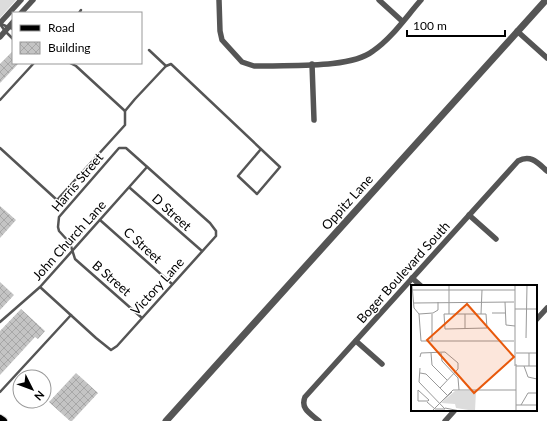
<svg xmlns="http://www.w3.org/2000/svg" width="547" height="421" font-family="Lato,sans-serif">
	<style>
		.park { fill: #dcdcdc }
		.building { fill: url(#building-cross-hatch) }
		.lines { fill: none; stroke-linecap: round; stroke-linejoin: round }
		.primary-casing { stroke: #dbdbdb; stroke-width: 10 }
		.service { stroke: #555; stroke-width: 2.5 }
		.minor { stroke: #555; stroke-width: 5.5 }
		.tertiary { stroke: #555; stroke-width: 7 }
		.primary { stroke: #000; stroke-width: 8 }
		.labels { text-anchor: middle; stroke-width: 3; stroke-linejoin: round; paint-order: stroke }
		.street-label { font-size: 13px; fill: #000; stroke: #fff }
		.inset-road { fill: none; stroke: #999; stroke-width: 1 }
		.view { fill: #e8590c; fill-opacity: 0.15; stroke: #e8590c; stroke-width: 2 }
		.inset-edge { fill: none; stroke: #000; stroke-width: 2 }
	</style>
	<defs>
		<pattern id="building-cross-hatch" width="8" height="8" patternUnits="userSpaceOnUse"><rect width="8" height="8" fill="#c4c4c4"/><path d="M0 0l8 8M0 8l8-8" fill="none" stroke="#a7a7a7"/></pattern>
	</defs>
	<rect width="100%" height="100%" fill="#fff"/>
	<path class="park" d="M0,0H16L0,18Z"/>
	<g class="building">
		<path d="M13,51V63H19L0,83V64Z"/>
		<path d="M0,206L16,220L0,238Z"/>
		<path d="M0,282L14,295L0,310Z"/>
		<path d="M21,309L45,331L38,339L35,337L0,375V331Z"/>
		<path d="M76,373L98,393L72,421H70L49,402Z"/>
	</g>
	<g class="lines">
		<defs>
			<path id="primary" d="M0,419L3,421"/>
		</defs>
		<use href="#primary" class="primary-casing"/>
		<g class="service">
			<path d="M79,13L81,10"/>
			<path d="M0,24L5,31L13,39"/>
			<path d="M1,24L13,29"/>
			<path d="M70,63L76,66L125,111"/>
			<path d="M166,66L171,64L280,167L257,194L238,176L261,149"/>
			<path d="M0,100L34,63"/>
			<path d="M0,148L57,200L125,125V111L135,99L166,66L149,50"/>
			<path d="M130,188L202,251"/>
			<path d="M100,220L172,284"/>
			<path d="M40,287L96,338L111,350L117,346L216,236V231L210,223L126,148H119L59,217L58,227L59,231L70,243L75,259L142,318"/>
			<path d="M0,322L40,287L147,167"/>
			<path d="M0,392L71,315"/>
		</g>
		<g class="minor">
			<path d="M219,0L220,31L222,40L242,62L254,66H266C295,65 351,68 373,51C392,38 406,17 421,0"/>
			<path d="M379,0L402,21"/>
			<path d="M21,13L33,0"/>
			<path d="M0,23L21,0"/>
			<path d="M517,31L547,58"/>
			<path d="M0,37L13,22"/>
			<path d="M312,64L314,120"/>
			<path d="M469,215L496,239"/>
			<path d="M412,278L421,286"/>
			<path d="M536,320L547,308"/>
			<path d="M356,341L382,364"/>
			<path d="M319,421C311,414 300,409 305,397L518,161C531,154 538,163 547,171"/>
			<path d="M445,421L455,410"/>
		</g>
		<path class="tertiary" d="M166,421L546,0"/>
		<use href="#primary" class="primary"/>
	</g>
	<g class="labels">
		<g class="street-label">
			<text transform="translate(77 182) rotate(-50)" y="5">Harris Street</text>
			<text transform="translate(347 202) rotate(-48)" y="5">Oppitz Lane</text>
			<text transform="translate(172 212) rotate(42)" y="5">D Street</text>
			<text transform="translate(69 240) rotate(-48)" y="5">John Church Lane</text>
			<text transform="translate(143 245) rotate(42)" y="5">C Street</text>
			<text transform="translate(403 272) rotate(-48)" y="5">Boger Boulevard South</text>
			<text transform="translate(112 278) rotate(41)" y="5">B Street</text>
			<text transform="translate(157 286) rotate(-48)" y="5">Victory Lane</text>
		</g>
	</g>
	<g transform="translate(411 285)">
		<rect width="126" height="126" fill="#fff"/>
		<path d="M44,106H65L64,126L45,123L44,119L30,118Z" fill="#dcdcdc"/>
		<path class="inset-road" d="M1,0L3,23L8,29L22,28L27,25V17M38,0V29M104,0V81M1,5H104M94,17L95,40L104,41M3,18L103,17M104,24H125M126,24V61M81,28H94M8,29L10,56H103M21,29V56M33,29H75L76,43L34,44ZM70,29L71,5M54,44V29M115,53L116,0M20,68L21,80L36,95M30,68L31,76L47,93L48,105M105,68H126M9,72L10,68L34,67L47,78V84L29,103M105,79V126M105,81H126M113,81L117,92L126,94M118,81V68M9,83L8,97L34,124M9,88L15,89L36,110M7,105L18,115L17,116H7ZM16,117L24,124H34M30,117L41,107M105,120H126M110,120L117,108H126M34,123L49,126M21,126L42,105H105"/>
		<path class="view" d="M56,19L103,72L63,108L16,55Z"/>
		<rect width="126" height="126" class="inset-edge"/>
	</g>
	<rect x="12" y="12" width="130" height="52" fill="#ffffff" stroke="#999999"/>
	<rect x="20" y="25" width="20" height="6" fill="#000000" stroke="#999999"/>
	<text x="48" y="32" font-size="12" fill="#000000">Road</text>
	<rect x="20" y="42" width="20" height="12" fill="url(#building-cross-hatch)" stroke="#999999"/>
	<text x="48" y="52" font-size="12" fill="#000000">Building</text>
	<g transform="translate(32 389) rotate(132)"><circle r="19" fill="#ffffff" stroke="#999999"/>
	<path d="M0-3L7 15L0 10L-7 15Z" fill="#000000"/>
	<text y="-6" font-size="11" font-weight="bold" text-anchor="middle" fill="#000000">N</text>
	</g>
	<path d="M407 30v6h98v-6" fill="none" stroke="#000000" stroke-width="2"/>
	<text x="413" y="30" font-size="12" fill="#000000" stroke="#ffffff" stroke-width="3" paint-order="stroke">100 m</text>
</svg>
